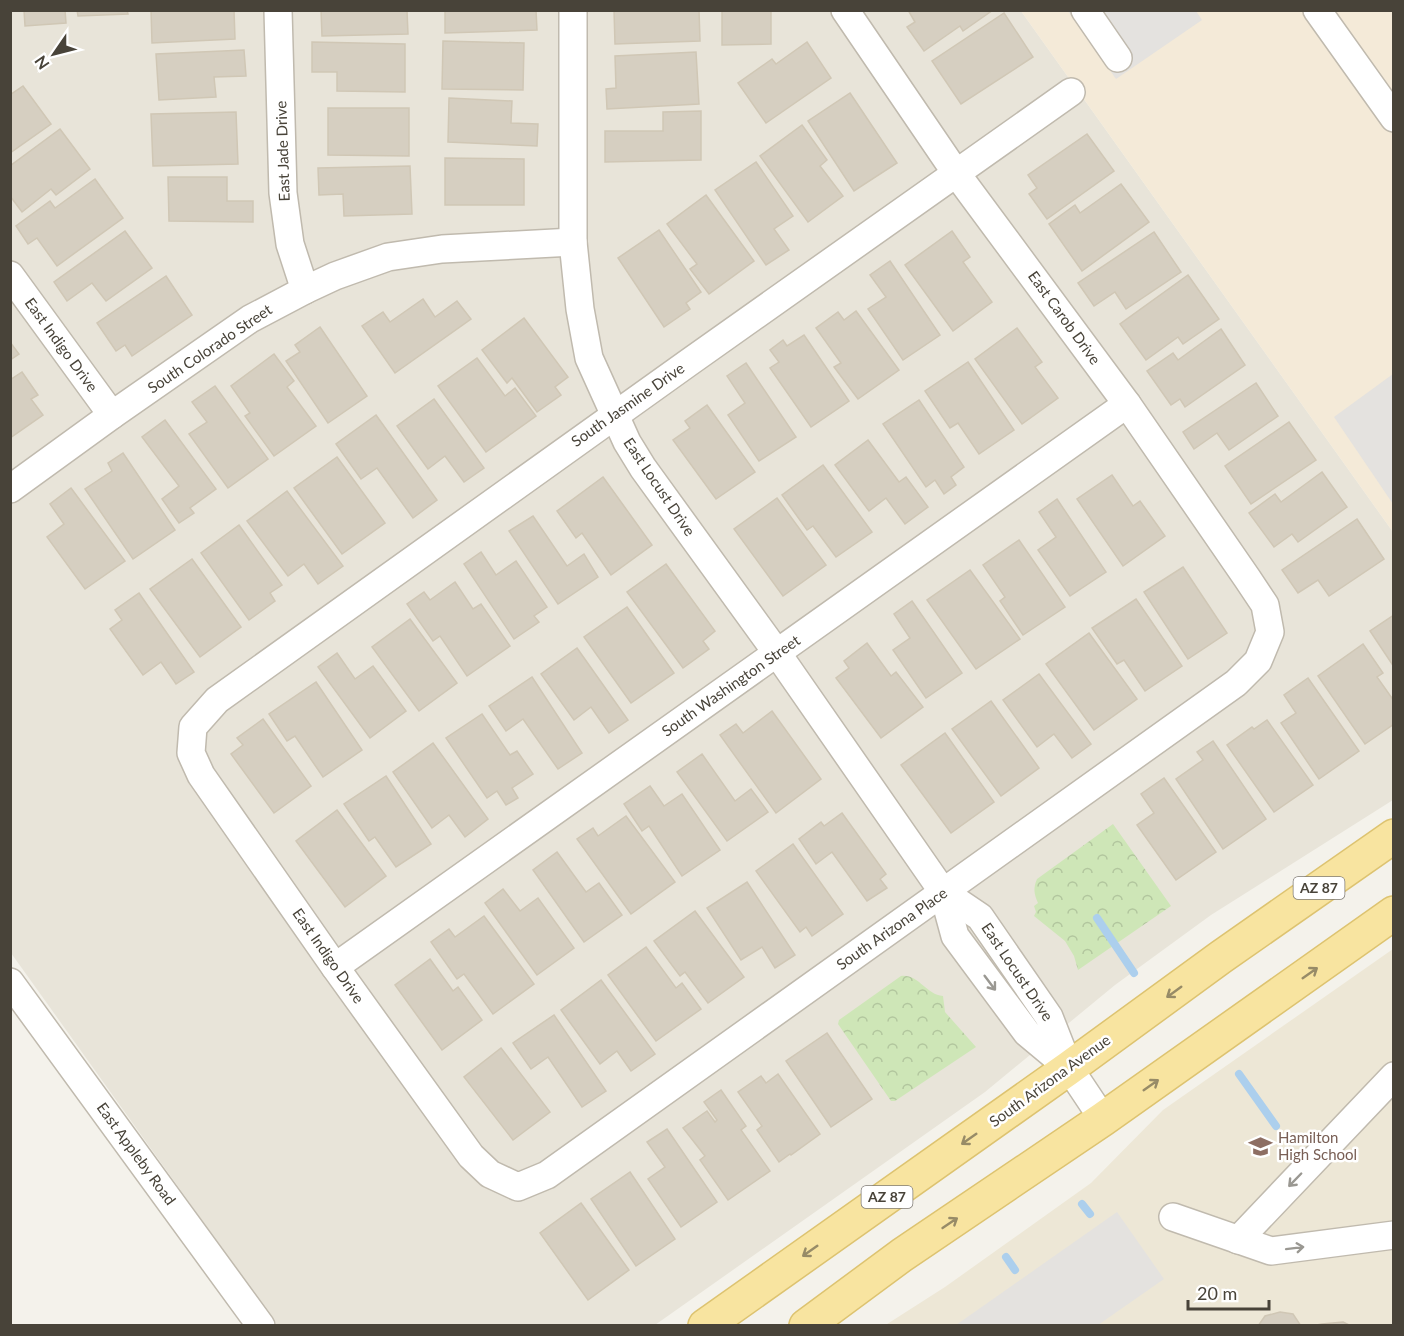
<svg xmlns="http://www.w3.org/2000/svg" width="1404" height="1336" font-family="Lato,sans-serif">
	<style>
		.residential { fill: #e8e4d9 }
		.commercial { fill: #f4ead8 }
		.education { fill: #ede7d6 }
		.park { fill: url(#park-crowns) }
		.parking { fill: #e4e2df }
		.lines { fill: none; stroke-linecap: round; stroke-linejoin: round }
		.stream { stroke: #accfed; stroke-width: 8 }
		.building { fill: #d6cfc1; stroke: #d0c7b5; stroke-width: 1.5 }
		.minor-casing { stroke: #c0baae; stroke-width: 30 }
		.major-casing { stroke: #ddc370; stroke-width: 36 }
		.minor { stroke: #fff; stroke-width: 27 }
		.major { stroke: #f8e4a0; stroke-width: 33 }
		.oneway { stroke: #978b67 }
		.oneway2 { stroke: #9a9892 }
		.labels { text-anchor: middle; stroke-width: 5; stroke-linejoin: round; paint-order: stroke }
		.shield { fill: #fff; stroke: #7f7b74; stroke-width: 1.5 }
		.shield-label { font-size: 14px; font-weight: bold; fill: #484339 }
		.street-label { font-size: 15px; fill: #484339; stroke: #fff }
		.education-label { font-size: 15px; fill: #785e54; stroke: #fff; text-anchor: start }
	</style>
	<defs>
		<pattern id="park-crowns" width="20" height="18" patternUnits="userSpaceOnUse" patternTransform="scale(1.5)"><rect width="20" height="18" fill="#cee6b7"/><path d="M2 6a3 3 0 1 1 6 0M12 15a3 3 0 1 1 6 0" fill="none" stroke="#b2c69e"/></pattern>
	</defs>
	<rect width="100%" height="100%" fill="#f4f2eb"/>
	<path class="residential" d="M10,11H1021L1393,532V800L1211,915L1115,985L985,1092L655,1325H277L11,953Z"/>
	<path class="commercial" d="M1021,11H1393V532Z"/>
	<path class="education" d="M1393,949V1325L884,1326L945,1287L1091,1183L1163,1110Z"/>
	<g class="park">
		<path d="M1113,824L1171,906L1078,970L1074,956L1065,941L1034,916L1036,912L1034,906L1038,903C1034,894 1033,888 1037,879Z"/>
		<path d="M901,976C919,974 926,995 943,996L945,1012L976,1047L895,1101H891L838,1024L839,1020Z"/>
	</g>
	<g class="parking">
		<path d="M1068,11H1196L1202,20L1116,79Z"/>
		<path d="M1393,374V504L1334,417Z"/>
		<path d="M1117,1212L1164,1279L1098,1325H956Z"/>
	</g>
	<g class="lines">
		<g class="stream">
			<path d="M1097,918L1134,973"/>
			<path d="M1239,1074L1276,1126"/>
			<path d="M1082,1204L1090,1214"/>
			<path d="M1006,1257L1015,1270"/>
		</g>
	</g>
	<g class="building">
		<path d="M24,10H65L66,23L25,26Z"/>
		<path d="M77,10H127L128,14L78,16Z"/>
		<path d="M151,10H234L235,39L152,43Z"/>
		<path d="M321,10H407L408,34L322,36Z"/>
		<path d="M445,10H536L537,30L445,33Z"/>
		<path d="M614,10H699L700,41L615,44Z"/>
		<path d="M722,10H771V44L722,45Z"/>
		<path d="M908,10H993L963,31L960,26L924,51L907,27L915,22Z"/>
		<path d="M1004,13L1033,57L961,104L932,61Z"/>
		<path d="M443,41L524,43L523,90L442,89Z"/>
		<path d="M312,42L405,44V92L337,91V72H312Z"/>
		<path d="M807,42L831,78L766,123L738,83L772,59L776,64Z"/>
		<path d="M244,50L246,76L214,77L216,97L159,100L156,54Z"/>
		<path d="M696,52L699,104L607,109L606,89L616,88L615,56Z"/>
		<path d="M23,86L51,124L10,153V95Z"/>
		<path d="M850,93L897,163L854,191L808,121Z"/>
		<path d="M449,98L512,101L511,123L538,124L537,146L448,142Z"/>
		<path d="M328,108H409V156L328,155Z"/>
		<path d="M701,111V160L605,162V131H663V112Z"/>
		<path d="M236,112L238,164L153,166L151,114Z"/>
		<path d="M802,125L827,160L820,166L843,196L808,222L760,156Z"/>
		<path d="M60,129L90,169L56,195L51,189L22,212L10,196V166Z"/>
		<path d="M1087,134L1114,171L1047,219L1029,194L1037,188L1028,175Z"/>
		<path d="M445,158L524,159V205H445Z"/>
		<path d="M756,162L793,216L774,229L789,250L766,265L715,190Z"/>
		<path d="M410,166L412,214L344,216L343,194L319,195L318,168Z"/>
		<path d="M168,177H227V201H253V222L169,221Z"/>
		<path d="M95,179L123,218L57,266L37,238L28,244L16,226L50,201L55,208Z"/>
		<path d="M1121,184L1149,222L1082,271L1049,224L1075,205L1080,213Z"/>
		<path d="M706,195L754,261L709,294L690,269L697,264L667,224Z"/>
		<path d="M659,230L701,292L686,303L690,309L664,327L618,258Z"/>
		<path d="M125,231L152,268L106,301L92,283L67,301L54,282Z"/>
		<path d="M952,231L970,257L963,262L992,302L953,331L905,265Z"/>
		<path d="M1154,232L1181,272L1126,309L1115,292L1094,306L1078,283Z"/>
		<path d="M890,261L940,335L903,360L868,309L886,297L870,275Z"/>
		<path d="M1188,275L1219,319L1183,344L1178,337L1146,360L1120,324Z"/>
		<path d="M166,276L192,315L132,356L125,345L116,351L97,323Z"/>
		<path d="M423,299L435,317L457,301L471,319L395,373L362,326L383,312L390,322Z"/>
		<path d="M856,311L899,370L858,399L834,367L841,363L816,328L838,312L844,320Z"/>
		<path d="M524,318L568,377L555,387L561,395L537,412L512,378L507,383L482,350Z"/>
		<path d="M320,327L367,396L328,423L286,361L300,352L295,345Z"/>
		<path d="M1017,328L1042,362L1035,367L1058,398L1022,424L975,359Z"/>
		<path d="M1221,329L1245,365L1185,407L1180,399L1171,405L1147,371L1173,353L1178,360Z"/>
		<path d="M804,335L849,401L811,427L770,368L779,362L770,350L783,340L787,346Z"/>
		<path d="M10,342L19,354L10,360Z"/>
		<path d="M274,354L294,381L287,387L316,426L274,456L245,416L250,413L231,386Z"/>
		<path d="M477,358L505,396L515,388L536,416L486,452L438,386Z"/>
		<path d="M968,362L1014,430L979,454L958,423L950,428L925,391Z"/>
		<path d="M746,363L796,437L759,461L728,415L745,403L727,376Z"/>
		<path d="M22,372L38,395L31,399L43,415L10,438V380Z"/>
		<path d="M1256,383L1278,416L1229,450L1217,433L1194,449L1183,432Z"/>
		<path d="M215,386L268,459L228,488L189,434L207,422L192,402Z"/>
		<path d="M434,399L484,468L464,482L445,456L428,469L397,426Z"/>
		<path d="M919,400L964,467L951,477L956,485L944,494L935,480L926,487L883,424Z"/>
		<path d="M707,405L755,472L716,499L673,440L690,428L685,421Z"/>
		<path d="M376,415L437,500L413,518L377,468L361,479L336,444Z"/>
		<path d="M165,420L216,489L190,508L194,513L179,523L162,499L179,486L142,437Z"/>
		<path d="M1289,422L1316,460L1251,504L1225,466Z"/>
		<path d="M868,440L899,482L906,477L928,507L905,524L886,498L869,511L835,465Z"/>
		<path d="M123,453L175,530L133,559L85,489L112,471L108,463Z"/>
		<path d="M337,457L385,523L342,554L294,488Z"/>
		<path d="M823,465L872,532L836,557L813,526L807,530L782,495Z"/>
		<path d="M1322,472L1347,507L1298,542L1292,534L1274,547L1249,513L1275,494L1281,502Z"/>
		<path d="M1112,475L1133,506L1140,501L1165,536L1123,566L1077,499Z"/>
		<path d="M603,477L652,545L611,575L582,533L576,538L557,511Z"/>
		<path d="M71,488L125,561L85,589L47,537L64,524L50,504Z"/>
		<path d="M287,491L343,566L318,584L304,564L288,576L247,521Z"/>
		<path d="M777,498L826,565L783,596L734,529Z"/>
		<path d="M1057,499L1106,572L1070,596L1038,550L1056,537L1039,512Z"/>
		<path d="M533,516L567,566L584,554L598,577L558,604L509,531Z"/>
		<path d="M1357,519L1384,559L1329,596L1318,580L1298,593L1282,570Z"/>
		<path d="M239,525L282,585L270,593L275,601L249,620L201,553Z"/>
		<path d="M1019,540L1065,607L1023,635L1000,601L1005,597L983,565Z"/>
		<path d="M481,552L496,575L516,561L547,607L534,616L539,622L514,639L464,564Z"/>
		<path d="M192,559L241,627L200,657L150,589Z"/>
		<path d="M666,564L715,631L703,641L709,649L683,668L627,592Z"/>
		<path d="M1183,567L1227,633L1188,659L1144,592Z"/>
		<path d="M970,570L1020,639L976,669L927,600Z"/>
		<path d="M455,582L473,609L481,604L510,646L467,676L440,636L433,641L407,604L424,592L430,600Z"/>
		<path d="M139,593L194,672L176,684L161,662L143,675L110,629L122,620L115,610Z"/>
		<path d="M1136,599L1182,666L1145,691L1124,660L1117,664L1092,628Z"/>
		<path d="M912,601L962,673L926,698L893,650L910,638L894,614Z"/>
		<path d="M627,607L674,673L631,703L584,637Z"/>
		<path d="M1394,615V667L1370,631Z"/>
		<path d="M410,619L457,683L419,711L372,647Z"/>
		<path d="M1089,633L1137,699L1094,730L1046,664Z"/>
		<path d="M867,643L891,676L896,672L923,707L881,738L836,678L849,668L844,661Z"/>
		<path d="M1363,644L1383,673L1377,677L1394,701V724L1365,744L1318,676Z"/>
		<path d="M577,648L628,720L609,733L591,707L574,720L541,674Z"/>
		<path d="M337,653L355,679L373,666L406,711L370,738L318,667Z"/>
		<path d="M1039,674L1091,744L1072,758L1054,734L1037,747L1003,700Z"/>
		<path d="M532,677L582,753L558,769L523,719L506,731L489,706Z"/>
		<path d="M1308,678L1359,751L1319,779L1281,723L1296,713L1284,695Z"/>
		<path d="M316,682L362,750L323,777L295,736L287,741L269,714Z"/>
		<path d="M991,701L1039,768L1001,796L952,729Z"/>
		<path d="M772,711L821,779L776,813L720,735L736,724L743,733Z"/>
		<path d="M482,714L510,755L517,751L533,774L512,788L518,798L506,805L497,791L487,798L446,738Z"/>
		<path d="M263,719L311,786L274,813L231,754L243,745L237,738Z"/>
		<path d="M1267,720L1313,785L1274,812L1227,745L1252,727L1254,729Z"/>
		<path d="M945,733L994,802L951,833L901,765Z"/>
		<path d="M1213,741L1266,819L1223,849L1176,779L1203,760L1197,752Z"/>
		<path d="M433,743L488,819L465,837L449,815L432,828L393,772Z"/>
		<path d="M702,754L735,801L751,789L768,812L727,841L677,772Z"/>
		<path d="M386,776L431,844L396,867L375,837L369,841L344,804Z"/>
		<path d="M1164,778L1216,852L1176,880L1137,825L1154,813L1141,794Z"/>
		<path d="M650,786L664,806L682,794L720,850L682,876L649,826L642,831L624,804Z"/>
		<path d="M337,810L386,876L345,907L296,841Z"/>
		<path d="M842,813L886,874L880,879L887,888L867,901L832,852L816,864L799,839L821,822L824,826Z"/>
		<path d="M626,816L675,882L631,914L577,839L593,828L598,836Z"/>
		<path d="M793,844L843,914L812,936L806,927L800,932L756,871Z"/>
		<path d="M557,852L586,892L599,883L622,915L584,942L533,870Z"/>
		<path d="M747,882L795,955L775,968L762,947L741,960L707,908Z"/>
		<path d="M503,889L520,911L538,898L574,948L537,975L485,903Z"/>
		<path d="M695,911L744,977L708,1003L685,972L680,976L654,941Z"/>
		<path d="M484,916L534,984L493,1014L464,974L457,979L431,942L449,929L455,937Z"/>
		<path d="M646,947L676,988L682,983L701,1009L656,1041L608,975Z"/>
		<path d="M430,959L453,991L458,987L482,1020L442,1050L395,985Z"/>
		<path d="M601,980L655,1054L631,1071L617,1051L600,1064L561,1010Z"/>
		<path d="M554,1015L606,1091L582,1107L548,1057L531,1069L513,1043Z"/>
		<path d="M827,1033L872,1099L831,1127L786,1061Z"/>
		<path d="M501,1048L550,1112L513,1140L464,1077Z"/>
		<path d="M778,1074L820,1134L791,1155L790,1154L779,1162L757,1130L762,1126L738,1092L761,1076L766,1083Z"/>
		<path d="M721,1090L746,1126L741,1130L770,1171L728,1200L700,1160L705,1156L683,1128L707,1111L715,1122L717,1120L704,1102Z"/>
		<path d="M667,1129L717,1202L681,1227L648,1179L665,1167L647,1142Z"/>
		<path d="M630,1172L675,1239L636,1266L591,1199Z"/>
		<path d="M581,1203L629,1270L588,1300L540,1233Z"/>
		<path d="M1280,1312L1293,1314L1301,1326H1258L1265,1316Z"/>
		<path d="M1343,1322L1351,1326H1311L1322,1324Z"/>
	</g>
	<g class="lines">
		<defs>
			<g id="minor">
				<path d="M278,10L283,193L290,244L305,290"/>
				<path d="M573,10V242L580,309L589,358L627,442L643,468L777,653L943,892L955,936L1027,1033L1069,1068"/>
				<path d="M845,10L956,173L1127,404L1247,578L1265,605L1270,632L1258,661L1236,683L547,1175L518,1187L490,1174L471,1156L335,967L201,775L191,753L193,727L217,700C501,496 785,293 1071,92"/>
				<path d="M1085,10L1118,58"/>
				<path d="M1317,10L1394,118"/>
				<path d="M10,275L112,415"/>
				<path d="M10,489L112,415L250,319L305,290L335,276L388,257L442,249L573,242"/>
				<path d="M943,892L980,917L1049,1017L1069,1068L1103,1119"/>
				<path d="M335,967L1127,404"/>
				<path d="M10,982L261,1326"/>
				<path d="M1173,1217L1271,1251L1394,1235"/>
				<path d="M1238,1240L1394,1076"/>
			</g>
			<g id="major">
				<path d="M705,1326L1069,1068L1221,957L1394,836"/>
				<path d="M806,1326L902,1255L1103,1119L1394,913"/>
			</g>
		</defs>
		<use href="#minor" class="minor-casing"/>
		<use href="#major" class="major-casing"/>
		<use href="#minor" class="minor"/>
		<use href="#major" class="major"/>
	</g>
	<defs><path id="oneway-shaft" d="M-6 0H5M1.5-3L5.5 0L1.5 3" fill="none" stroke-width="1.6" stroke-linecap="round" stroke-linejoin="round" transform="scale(1.5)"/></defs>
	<g class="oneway">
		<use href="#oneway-shaft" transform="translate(1310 973) rotate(-35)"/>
		<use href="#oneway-shaft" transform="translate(1174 992) rotate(144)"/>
		<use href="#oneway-shaft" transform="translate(1151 1085) rotate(-35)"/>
		<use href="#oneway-shaft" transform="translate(969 1139) rotate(145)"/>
		<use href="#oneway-shaft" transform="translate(950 1223) rotate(-34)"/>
		<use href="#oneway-shaft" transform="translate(810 1251) rotate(145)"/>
	</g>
	<g class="oneway2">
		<use href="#oneway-shaft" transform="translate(990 983) rotate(53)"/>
		<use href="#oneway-shaft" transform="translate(1295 1180) rotate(134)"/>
		<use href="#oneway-shaft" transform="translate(1295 1248) rotate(-7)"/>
	</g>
	<defs>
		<symbol id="school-bare" viewBox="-9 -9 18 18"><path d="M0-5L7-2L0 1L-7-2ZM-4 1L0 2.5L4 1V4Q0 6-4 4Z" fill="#8d6e63" stroke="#fff" stroke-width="2.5" paint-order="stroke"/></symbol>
	</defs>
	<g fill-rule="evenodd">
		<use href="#school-bare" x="1244" y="1130" width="33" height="33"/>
	</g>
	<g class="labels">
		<g class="shield">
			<rect x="1293.5" y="877" width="51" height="22" rx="4.5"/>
			<rect x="861.5" y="1186" width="51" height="22" rx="4.5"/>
		</g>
		<g class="shield-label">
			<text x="1319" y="893">AZ 87</text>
			<text x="887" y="1202">AZ 87</text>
		</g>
		<g class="street-label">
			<text transform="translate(283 151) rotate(-92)" y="5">East Jade Drive</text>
			<text transform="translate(1064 318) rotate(54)" y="5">East Carob Drive</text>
			<text transform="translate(61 345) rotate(54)" y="5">East Indigo Drive</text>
			<text transform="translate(210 349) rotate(-34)" y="5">South Colorado Street</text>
			<text transform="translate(628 405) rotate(-35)" y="5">South Jasmine Drive</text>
			<text transform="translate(659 487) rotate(56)" y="5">East Locust Drive</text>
			<text transform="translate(731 686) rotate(-35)" y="5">South Washington Street</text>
			<text transform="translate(892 929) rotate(-35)" y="5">South Arizona Place</text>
			<text transform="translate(328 956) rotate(55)" y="5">East Indigo Drive</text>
			<text transform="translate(1017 972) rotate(56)" y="5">East Locust Drive</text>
			<text transform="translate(1050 1081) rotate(-36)" y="5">South Arizona Avenue</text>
			<text transform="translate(136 1154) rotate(54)" y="5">East Appleby Road</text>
		</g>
		<g class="education-label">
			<text x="1278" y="1143">Hamilton<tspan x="1278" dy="17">High School</tspan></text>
		</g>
	</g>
	<rect width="1404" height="1336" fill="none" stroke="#484339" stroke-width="24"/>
	<g transform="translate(54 54) rotate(235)" stroke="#ffffff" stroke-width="4.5" paint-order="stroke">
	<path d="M0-4.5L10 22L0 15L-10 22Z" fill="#484339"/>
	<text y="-9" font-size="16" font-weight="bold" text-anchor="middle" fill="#484339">N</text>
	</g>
	<path d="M1188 1300v9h81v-9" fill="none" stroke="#484339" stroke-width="3"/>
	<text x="1197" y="1300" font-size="18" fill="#484339" stroke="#ffffff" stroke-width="4.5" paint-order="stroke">20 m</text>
</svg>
